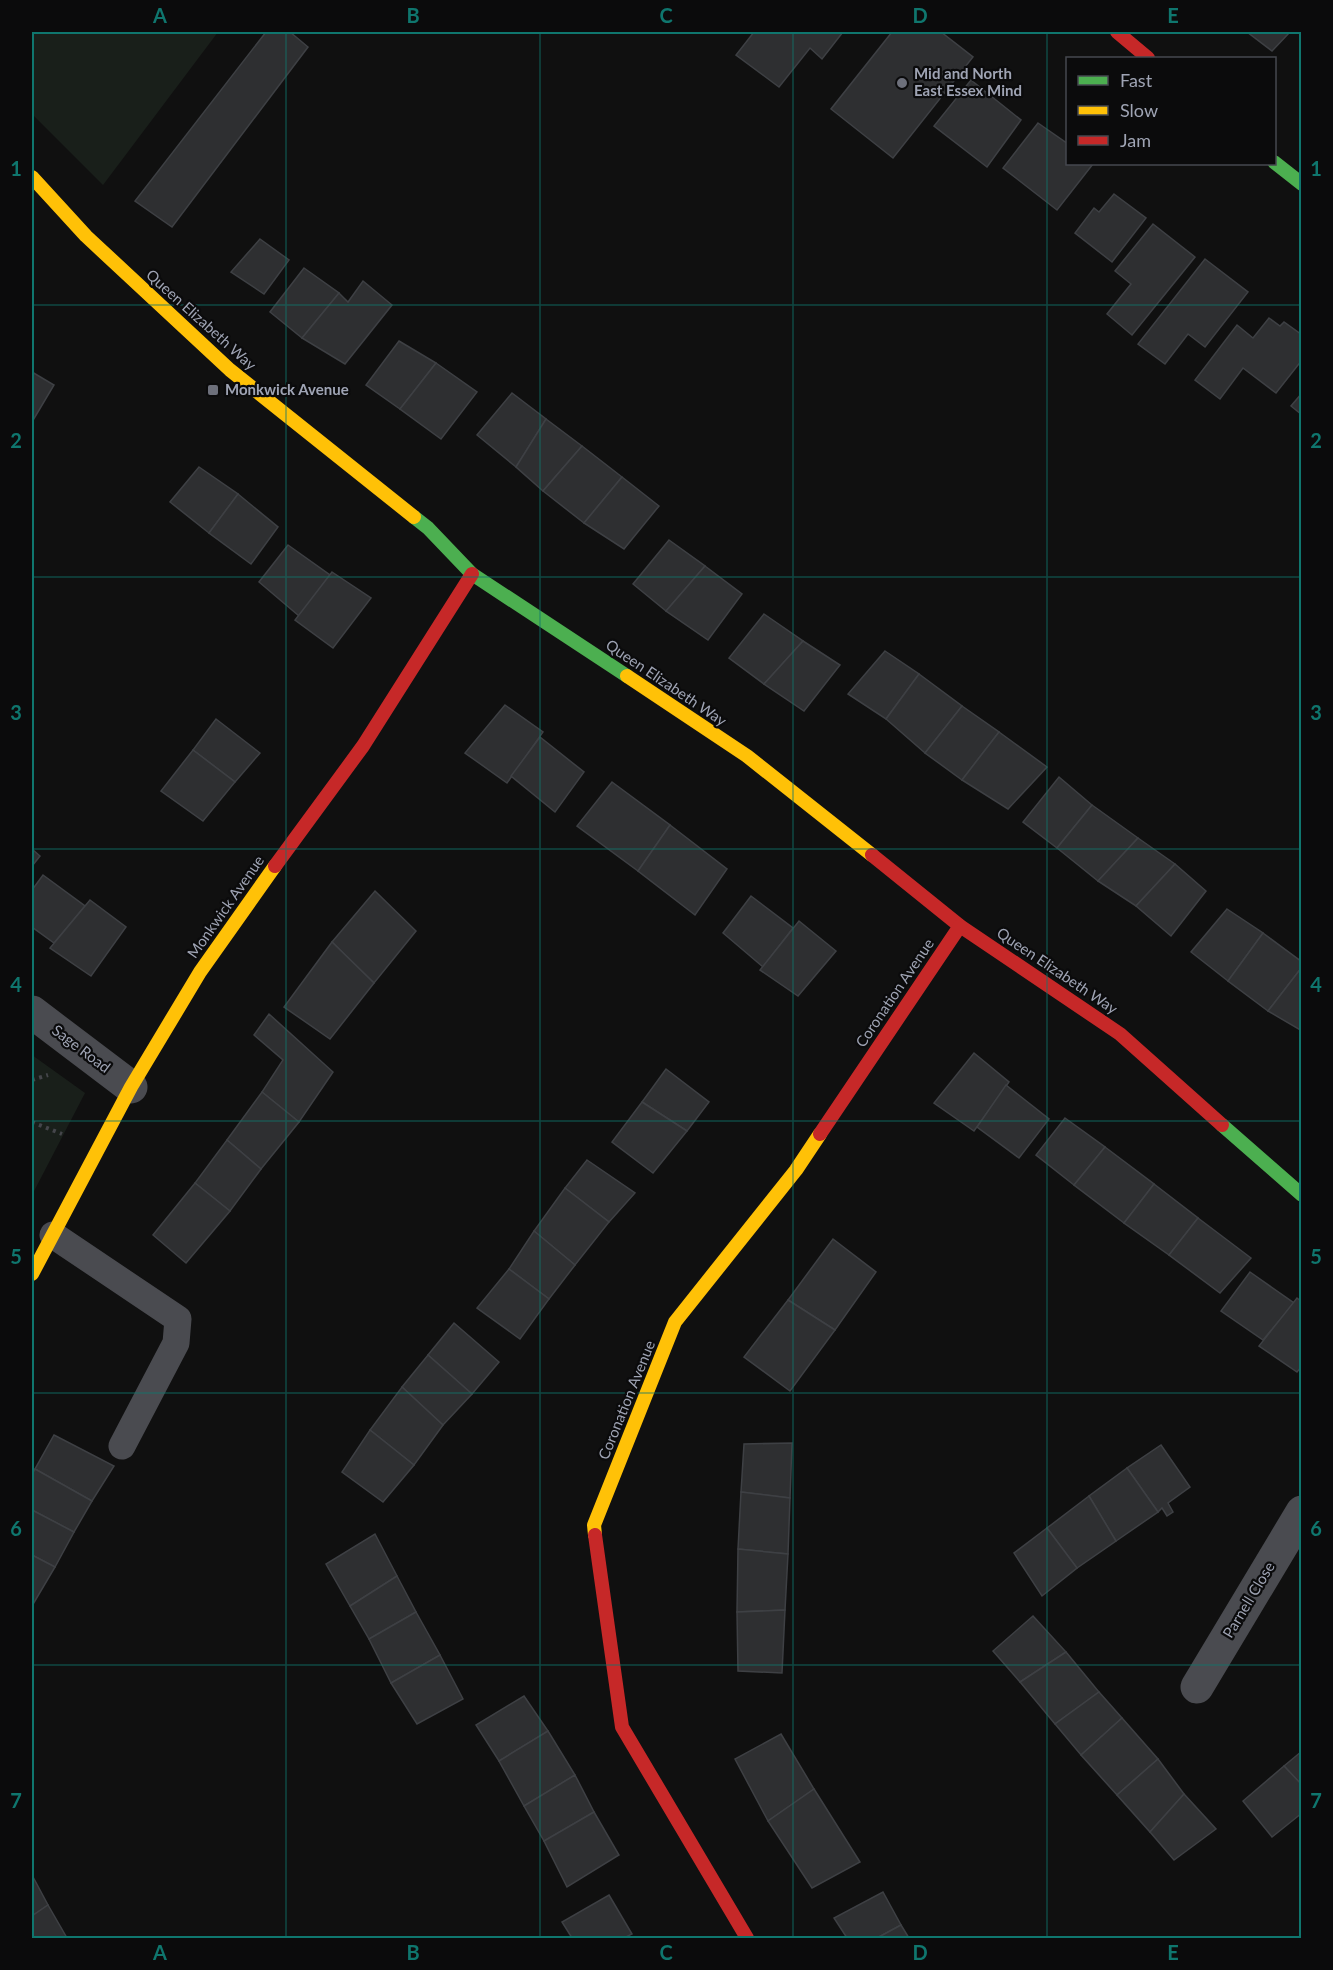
<svg xmlns="http://www.w3.org/2000/svg" width="1333" height="1970" font-family="Lato,sans-serif">
	<style>
		.green { fill: #191f1a }
		.building { fill: #2e2f31; stroke: #3e4044; stroke-width: 1.5 }
		.lines { fill: none; stroke-linecap: round; stroke-linejoin: round }
		.path { stroke: #45464b; stroke-width: 4; stroke-dasharray: 3 4.5; stroke-linecap: butt }
		.lane { stroke: #4a4b50; stroke-width: 27 }
		.street { stroke: #4a4b50; stroke-width: 33 }
		.fast { stroke: #4caf50; stroke-width: 14 }
		.slow { stroke: #ffc107; stroke-width: 14 }
		.jam { stroke: #c62828; stroke-width: 14 }
		.grid { fill: none; stroke: #0f766e; stroke-width: 1.5; stroke-opacity: 0.55 }
		.poi-dot { fill: #6d707b; stroke: #0b0b0c; stroke-width: 2 }
		.labels { text-anchor: middle; stroke-width: 4.5; stroke-linejoin: round; paint-order: stroke }
		.poi-label { font-size: 15px; font-weight: bold; fill: #9fa4b4; stroke: #0b0b0c; text-anchor: start }
		.street-label { font-size: 15px; fill: #9fa4b4; stroke: #0b0b0c }
		.neatline { fill: none; stroke: #0f766e; stroke-width: 2 }
		.grid-label { font-size: 20px; text-anchor: middle; font-weight: bold; fill: #0f766e }
	</style>
	<rect width="100%" height="100%" fill="#101010"/>
	<g class="green">
		<path d="M32,32H218L103,185L32,114Z"/>
		<path d="M32,1055L85,1093L32,1195Z"/>
	</g>
	<g class="building">
		<path d="M266,32H290L308,47L172,227L135,201Z"/>
		<path d="M754,32H843L822,59L810,48L779,87L736,55Z"/>
		<path d="M892,32H941L973,57L893,158L831,109Z"/>
		<path d="M1247,32H1290L1272,51Z"/>
		<path d="M971,80L1021,120L987,167L934,126Z"/>
		<path d="M1038,123L1068,144V164H1093L1057,210L1003,168Z"/>
		<path d="M1114,194L1146,218L1112,262L1075,233L1094,208L1099,212Z"/>
		<path d="M1153,224L1195,257L1132,335L1107,314L1131,284L1115,271Z"/>
		<path d="M260,239L289,260L264,294L231,272Z"/>
		<path d="M1205,259L1248,292L1205,347L1188,334L1165,364L1138,344Z"/>
		<path d="M304,268L339,293L302,338L270,312Z"/>
		<path d="M363,281L392,305L345,364L302,338L339,293L348,302Z"/>
		<path d="M1269,318L1280,326L1284,322L1302,335V360L1276,393L1243,368L1220,399L1195,380L1237,325L1253,338Z"/>
		<path d="M399,341L436,363L400,409L366,385Z"/>
		<path d="M436,363L477,392L441,439L400,409Z"/>
		<path d="M32,372L54,385L32,422Z"/>
		<path d="M512,393L546,419L516,467L477,435Z"/>
		<path d="M1302,393V415L1291,406Z"/>
		<path d="M546,419L582,446L543,491L516,467Z"/>
		<path d="M582,446L622,477L584,523L543,491Z"/>
		<path d="M199,467L238,494L209,533L170,502Z"/>
		<path d="M622,477L659,506L624,549L584,523Z"/>
		<path d="M238,494L278,527L251,564L209,533Z"/>
		<path d="M669,540L705,566L666,611L633,584Z"/>
		<path d="M288,545L330,575L299,616L259,582Z"/>
		<path d="M705,566L742,594L708,640L666,611Z"/>
		<path d="M332,572L371,598L333,648L295,620Z"/>
		<path d="M764,614L803,641L764,684L729,658Z"/>
		<path d="M803,641L840,665L804,711L764,684Z"/>
		<path d="M885,651L919,674L886,719L848,694Z"/>
		<path d="M919,674L962,706L925,753L886,719Z"/>
		<path d="M505,705L543,732L507,783L465,753Z"/>
		<path d="M962,706L999,732L962,780L925,753Z"/>
		<path d="M216,719L260,753L235,782L193,750Z"/>
		<path d="M999,732L1047,767L1008,809L962,780Z"/>
		<path d="M540,737L584,772L555,812L511,776Z"/>
		<path d="M193,750L235,782L203,821L161,791Z"/>
		<path d="M1059,777L1092,805L1057,848L1023,822Z"/>
		<path d="M612,782L670,825L638,871L577,826Z"/>
		<path d="M1092,805L1138,838L1098,881L1057,848Z"/>
		<path d="M670,825L727,869L695,915L638,871Z"/>
		<path d="M1138,838L1175,864L1136,906L1098,881Z"/>
		<path d="M32,849L40,856L32,866Z"/>
		<path d="M1175,864L1206,891L1171,936L1136,906Z"/>
		<path d="M43,875L85,906L54,943L32,927V890Z"/>
		<path d="M375,891L416,931L374,983L332,942Z"/>
		<path d="M751,896L793,928L763,967L723,933Z"/>
		<path d="M90,900L126,927L91,976L50,948Z"/>
		<path d="M1227,909L1263,933L1228,981L1191,952Z"/>
		<path d="M799,921L836,951L798,996L760,970Z"/>
		<path d="M1263,933L1302,962V967L1268,1011L1228,981Z"/>
		<path d="M332,942L374,983L330,1039L284,1007Z"/>
		<path d="M1302,967V1031L1268,1011Z"/>
		<path d="M269,1014L333,1072L299,1122L262,1092L283,1060L254,1035Z"/>
		<path d="M974,1053L1009,1082L974,1131L934,1103Z"/>
		<path d="M666,1069L709,1102L687,1131L642,1102Z"/>
		<path d="M1006,1085L1049,1119L1019,1158L977,1127Z"/>
		<path d="M262,1092L299,1122L261,1169L227,1140Z"/>
		<path d="M642,1102L687,1131L653,1173L612,1142Z"/>
		<path d="M1065,1118L1105,1147L1074,1185L1036,1155Z"/>
		<path d="M227,1140L261,1169L230,1211L195,1183Z"/>
		<path d="M1105,1147L1154,1184L1124,1223L1074,1185Z"/>
		<path d="M587,1160L635,1193L609,1222L565,1188Z"/>
		<path d="M195,1183L230,1211L186,1263L153,1235Z"/>
		<path d="M1154,1184L1198,1218L1169,1255L1124,1223Z"/>
		<path d="M565,1188L609,1222L575,1265L534,1231Z"/>
		<path d="M1198,1218L1251,1258L1220,1293L1169,1255Z"/>
		<path d="M534,1231L575,1265L549,1299L509,1269Z"/>
		<path d="M833,1239L876,1272L835,1330L788,1300Z"/>
		<path d="M509,1269L549,1299L520,1339L477,1308Z"/>
		<path d="M1250,1272L1294,1303L1263,1340L1221,1311Z"/>
		<path d="M1297,1298L1302,1302V1366L1297,1372L1259,1346Z"/>
		<path d="M788,1300L835,1330L790,1391L744,1357Z"/>
		<path d="M454,1323L499,1362L472,1394L428,1355Z"/>
		<path d="M428,1355L472,1394L443,1425L402,1387Z"/>
		<path d="M402,1387L443,1425L414,1465L370,1430Z"/>
		<path d="M370,1430L414,1465L383,1502L342,1472Z"/>
		<path d="M54,1435L114,1466L92,1501L35,1469Z"/>
		<path d="M792,1443L790,1498L741,1492L744,1444Z"/>
		<path d="M1161,1445L1190,1487L1168,1503L1173,1512L1167,1516L1162,1508L1158,1512L1127,1468Z"/>
		<path d="M1127,1468L1158,1512L1116,1541L1089,1496Z"/>
		<path d="M35,1469L92,1501L74,1532L32,1510V1474Z"/>
		<path d="M741,1492L790,1498L788,1554L738,1549Z"/>
		<path d="M1089,1496L1116,1541L1077,1568L1047,1528Z"/>
		<path d="M32,1510L74,1532L55,1567L32,1555Z"/>
		<path d="M1047,1528L1077,1568L1042,1596L1014,1553Z"/>
		<path d="M375,1534L397,1576L350,1606L326,1564Z"/>
		<path d="M738,1549L788,1554L785,1610L737,1612Z"/>
		<path d="M32,1555L55,1567L32,1606Z"/>
		<path d="M397,1576L416,1612L369,1639L350,1606Z"/>
		<path d="M785,1610L782,1673L738,1671L737,1612Z"/>
		<path d="M416,1612L440,1655L391,1683L369,1639Z"/>
		<path d="M1033,1616L1066,1652L1020,1682L993,1651Z"/>
		<path d="M1066,1652L1099,1692L1055,1724L1020,1682Z"/>
		<path d="M440,1655L463,1699L417,1724L391,1683Z"/>
		<path d="M1099,1692L1122,1718L1081,1755L1055,1724Z"/>
		<path d="M524,1696L548,1731L499,1761L476,1725Z"/>
		<path d="M1122,1718L1158,1759L1117,1795L1081,1755Z"/>
		<path d="M548,1731L575,1775L524,1806L499,1761Z"/>
		<path d="M781,1734L814,1789L768,1821L735,1759Z"/>
		<path d="M1302,1751V1785L1284,1766Z"/>
		<path d="M1158,1759L1184,1794L1150,1832L1117,1795Z"/>
		<path d="M1284,1766L1302,1785V1813L1272,1837L1243,1801Z"/>
		<path d="M575,1775L594,1812L544,1841L524,1806Z"/>
		<path d="M814,1789L860,1862L812,1888L768,1821Z"/>
		<path d="M1184,1794L1216,1829L1174,1860L1150,1832Z"/>
		<path d="M594,1812L619,1855L567,1887L544,1841Z"/>
		<path d="M32,1875L48,1905L32,1916Z"/>
		<path d="M883,1892L901,1925L877,1938H847L834,1918Z"/>
		<path d="M609,1895L632,1934L624,1938H572L562,1922Z"/>
		<path d="M48,1905L67,1938H32V1916Z"/>
		<path d="M901,1925L909,1938H877Z"/>
	</g>
	<g class="lines">
		<g class="path">
			<path d="M32,1080L48,1075"/>
			<path d="M32,1122L62,1134"/>
		</g>
		<path class="lane" d="M53,1235L178,1319L176,1343L122,1446"/>
		<g class="street">
			<path d="M32,1012L131,1087"/>
			<path d="M1197,1687L1302,1512"/>
		</g>
		<g class="fast">
			<path d="M1274,162L1302,184"/>
			<path d="M414,517L428,528L472,574L627,676"/>
			<path d="M1222,1125L1302,1195"/>
		</g>
		<g class="slow">
			<path d="M32,177L86,236L230,370L414,517"/>
			<path d="M627,676L747,756L872,855"/>
			<path d="M32,1274L131,1087L200,972L275,866"/>
			<path d="M595,1535L594,1525L675,1322L796,1170L820,1134"/>
		</g>
		<g class="jam">
			<path d="M1117,32L1148,58"/>
			<path d="M872,855L960,926L1120,1034L1222,1125"/>
			<path d="M275,866L363,746L472,574"/>
			<path d="M820,1134L960,926"/>
			<path d="M595,1535L622,1727L747,1938"/>
		</g>
	</g>
	<path class="grid" d="M286,32V1938M540,32V1938M793,32V1938M1047,32V1938M32,305H1302M32,577H1302M32,849H1302M32,1121H1302M32,1393H1302M32,1665H1302"/>
	<g class="poi-dot">
		<circle cx="902" cy="83" r="6"/>
		<rect x="207" y="384" width="12" height="12" rx="3"/>
	</g>
	<g class="labels">
		<g class="poi-label">
			<text x="914" y="79">Mid and North<tspan x="914" dy="17">East Essex Mind</tspan></text>
			<text x="225" y="395">Monkwick Avenue</text>
		</g>
		<g class="street-label">
			<text transform="translate(201 320) rotate(42)" y="5">Queen Elizabeth Way</text>
			<text transform="translate(666 683) rotate(34)" y="5">Queen Elizabeth Way</text>
			<text transform="translate(226 907) rotate(-55)" y="5">Monkwick Avenue</text>
			<text transform="translate(1057 971) rotate(34)" y="5">Queen Elizabeth Way</text>
			<text transform="translate(895 993) rotate(-56)" y="5">Coronation Avenue</text>
			<text transform="translate(81 1049) rotate(37)" y="5">Sage Road</text>
			<text transform="translate(627 1400) rotate(-68)" y="5">Coronation Avenue</text>
			<text transform="translate(1249 1600) rotate(-59)" y="5">Parnell Close</text>
		</g>
	</g>
	<rect width="1333" height="1970" fill="none" stroke="#0b0b0c" stroke-width="66"/>
	<rect x="1066" y="57" width="210" height="108" fill="#0b0b0c" stroke="#46484f" stroke-width="1.5"/>
	<rect x="1078" y="76" width="30" height="9" fill="#4caf50" stroke="#46484f" stroke-width="1.5"/>
	<text x="1120" y="87" font-size="18" fill="#9fa4b4">Fast</text>
	<rect x="1078" y="106" width="30" height="9" fill="#ffc107" stroke="#46484f" stroke-width="1.5"/>
	<text x="1120" y="117" font-size="18" fill="#9fa4b4">Slow</text>
	<rect x="1078" y="136" width="30" height="9" fill="#c62828" stroke="#46484f" stroke-width="1.5"/>
	<text x="1120" y="147" font-size="18" fill="#9fa4b4">Jam</text>
	<rect x="33" y="33" width="1267" height="1904" class="neatline"/>
	<g class="grid-label">
		<text x="160" y="23">A</text>
		<text x="413" y="23">B</text>
		<text x="666" y="23">C</text>
		<text x="920" y="23">D</text>
		<text x="1173" y="23">E</text>
		<text x="16" y="176">1</text>
		<text x="1316" y="176">1</text>
		<text x="16" y="448">2</text>
		<text x="1316" y="448">2</text>
		<text x="16" y="720">3</text>
		<text x="1316" y="720">3</text>
		<text x="16" y="992">4</text>
		<text x="1316" y="992">4</text>
		<text x="16" y="1264">5</text>
		<text x="1316" y="1264">5</text>
		<text x="16" y="1536">6</text>
		<text x="1316" y="1536">6</text>
		<text x="16" y="1808">7</text>
		<text x="1316" y="1808">7</text>
		<text x="160" y="1960">A</text>
		<text x="413" y="1960">B</text>
		<text x="666" y="1960">C</text>
		<text x="920" y="1960">D</text>
		<text x="1173" y="1960">E</text>
	</g>
</svg>
